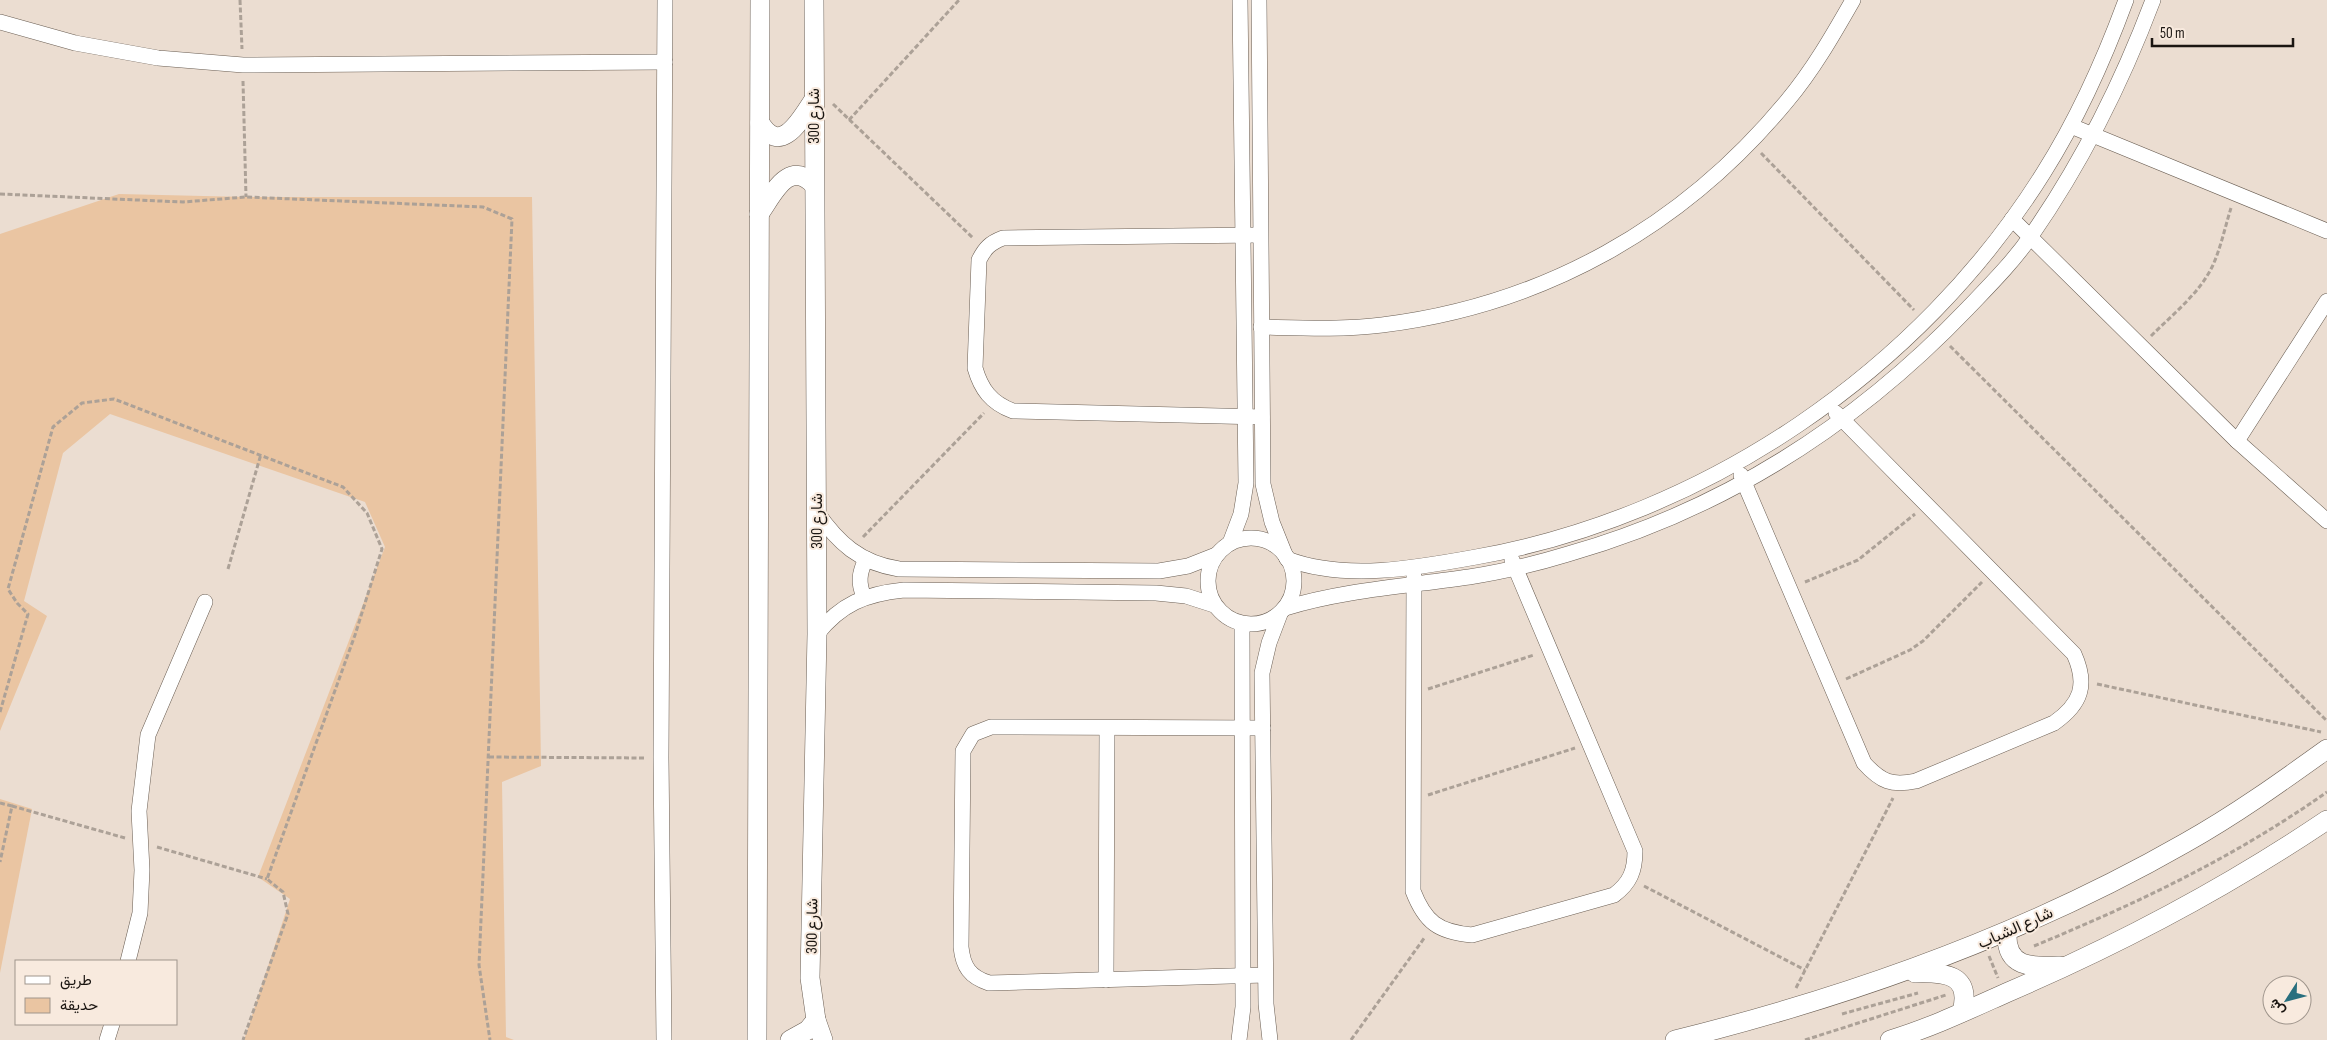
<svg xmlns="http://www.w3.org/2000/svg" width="2327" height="1040" font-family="'Sofia Sans Condensed',Vazirmatn,sans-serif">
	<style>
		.green { fill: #eac5a2 }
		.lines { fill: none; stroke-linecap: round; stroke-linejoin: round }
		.minor-casing { stroke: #6a5e53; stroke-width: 16 }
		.tertiary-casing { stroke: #6a5e53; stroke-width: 20 }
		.path { stroke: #aca197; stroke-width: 3; stroke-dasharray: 5 2.5; stroke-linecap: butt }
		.minor { stroke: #fff; stroke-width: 15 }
		.tertiary { stroke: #fff; stroke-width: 19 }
		.labels { text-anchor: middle; stroke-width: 4; stroke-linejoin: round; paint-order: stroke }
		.street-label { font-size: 16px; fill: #1a1511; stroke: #f8eade }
	</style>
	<rect width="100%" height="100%" fill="#ebddd1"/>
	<g class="green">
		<path d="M119,194L246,197H532L541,766L502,782L506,1037L514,1040H244L290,899L258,877L385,547L365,502L110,414L63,453L24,601L47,616L0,731V234Z"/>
		<path d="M0,799L32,809L0,973Z"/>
	</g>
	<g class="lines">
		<defs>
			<g id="minor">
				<path d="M1259,0L1263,484L1272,522L1286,557"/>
				<path d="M0,22L75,43L158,58L243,65L665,62"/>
				<path d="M2071,126L2327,231"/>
				<path d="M2012,219L2237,441L2327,521"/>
				<path d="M1260,235L1003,238C990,243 985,248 979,260L975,368C981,389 991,403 1013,411L1262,417"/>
				<path d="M1261,327C1302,328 1342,330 1382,325C1544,305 1683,227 1787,101C1813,70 1833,35 1853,0"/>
				<path d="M2237,441L2327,301"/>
				<path d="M1741,475L1864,763C1881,782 1892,786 1916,781L2054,723C2081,704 2088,685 2074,654L1836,413"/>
				<path d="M816,511C838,543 860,563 899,569L1159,571L1188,566L1216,555"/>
				<circle cx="1251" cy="581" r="43"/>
				<path d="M1230,543L1241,514L1246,483L1240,0"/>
				<path d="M1287,559C1345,581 1416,568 1476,557C1706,516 1920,371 2044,172C2078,118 2104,60 2126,0"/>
				<path d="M1414,576L1413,891C1425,922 1438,932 1472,935L1614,895C1630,883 1635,871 1635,851L1512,560"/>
				<path d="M864,597C858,583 859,573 866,559"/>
				<path d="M1285,608C1344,590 1407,586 1469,577C1502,572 1535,564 1568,554C1723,510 1857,424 1968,308C1990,285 2013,262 2031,236C2083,161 2121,85 2153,0"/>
				<path d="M817,634C841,604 865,594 904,590L1156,593L1186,596L1214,605"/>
				<path d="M1263,728L991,727L973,734L963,751L961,947C963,967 970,977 989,983L1265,975"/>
				<path d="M128,961L140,913L142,870L139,811L148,735L205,602"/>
				<path d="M1106,980L1107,728"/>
				<path d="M107,1040L112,1024"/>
				<path d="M664,1040L661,758L665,0"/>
				<path d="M1239,1040L1243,1007L1242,624"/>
				<path d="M1270,1040L1266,1004L1262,673L1269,643L1280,614"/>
			</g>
			<g id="tertiary">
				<path d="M814,0L817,634L810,978L816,1020L823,1040"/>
				<path d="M760,123C781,157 801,119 813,101"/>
				<path d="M759,214C773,195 788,158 814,185"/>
				<path d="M2007,932C2005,969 2033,967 2060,966"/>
				<path d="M1915,973C1945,972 1972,974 1962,1012"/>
				<path d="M757,1040L760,0"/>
				<path d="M790,1040L808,1030L816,1020"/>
				<path d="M1675,1040C1853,996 2026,934 2185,843C2235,815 2281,782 2327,749"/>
				<path d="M1890,1040C1930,1028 1968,1010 2006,993C2118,945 2226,888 2327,820"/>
			</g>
		</defs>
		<use href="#minor" class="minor-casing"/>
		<use href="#tertiary" class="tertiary-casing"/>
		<g class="path">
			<path d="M240,0L242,49"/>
			<path d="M243,81L246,197"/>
			<path d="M833,104L973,238"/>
			<path d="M849,120L959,0"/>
			<path d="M1761,153L1914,310"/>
			<path d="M0,194L183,202L246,197L483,207L512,219L479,965L490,1040"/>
			<path d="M2151,336C2173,314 2200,293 2213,265C2221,247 2225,227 2231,208"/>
			<path d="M1950,346L2327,721"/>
			<path d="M863,537L984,413"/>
			<path d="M228,569L261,454"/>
			<path d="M1805,582L1858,560L1915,514"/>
			<path d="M1846,679L1910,650L1923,641L1982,582"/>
			<path d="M2097,684L2321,732"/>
			<path d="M1428,689L1534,655"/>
			<path d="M0,712L28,614L17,603L8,589L53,427L82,403L114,399L343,487L367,513L382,549L355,635L267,879L283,892L288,914L243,1040"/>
			<path d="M489,757L646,758"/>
			<path d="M1428,795L1575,748"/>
			<path d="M0,803L12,806L0,862"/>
			<path d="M12,806L125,838"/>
			<path d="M157,847L267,879"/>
			<path d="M1644,886L1805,970"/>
			<path d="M2034,946C2140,902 2233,858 2327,792"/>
			<path d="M1989,956L1998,978"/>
			<path d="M1796,988L1893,798"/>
			<path d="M1842,1014L1918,993"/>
			<path d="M1351,1040L1425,937"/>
			<path d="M1805,1040L1946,995"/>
		</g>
		<use href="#minor" class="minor"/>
		<use href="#tertiary" class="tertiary"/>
	</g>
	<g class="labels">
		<g class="street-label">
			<text transform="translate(813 116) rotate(-90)" y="6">شارع 300</text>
			<text transform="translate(816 521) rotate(-90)" y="6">شارع 300</text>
			<text transform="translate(811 926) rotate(-89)" y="6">شارع 300</text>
			<text transform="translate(2015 927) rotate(-24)" y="6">شارع الشباب</text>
		</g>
	</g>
	<rect x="15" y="960" width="162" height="65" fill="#f8eade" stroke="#9f958c"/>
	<rect x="25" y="976" width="25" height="8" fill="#ffffff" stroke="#9f958c"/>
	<text x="60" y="985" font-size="15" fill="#1a1511">طريق</text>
	<rect x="25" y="998" width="25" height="15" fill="#eac5a2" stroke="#9f958c"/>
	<text x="60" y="1010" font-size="15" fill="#1a1511">حديقة</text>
	<g transform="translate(2287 1000) rotate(234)"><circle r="24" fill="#f8eade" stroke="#9f958c"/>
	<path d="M0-4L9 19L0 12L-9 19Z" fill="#296f7e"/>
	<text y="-8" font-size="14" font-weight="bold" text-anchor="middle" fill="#1a1511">ش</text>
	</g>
	<path d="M2152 38v8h141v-8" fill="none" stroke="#1a1511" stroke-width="2.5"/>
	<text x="2160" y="38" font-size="15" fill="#1a1511" stroke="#f8eade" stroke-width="4" paint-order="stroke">50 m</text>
</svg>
